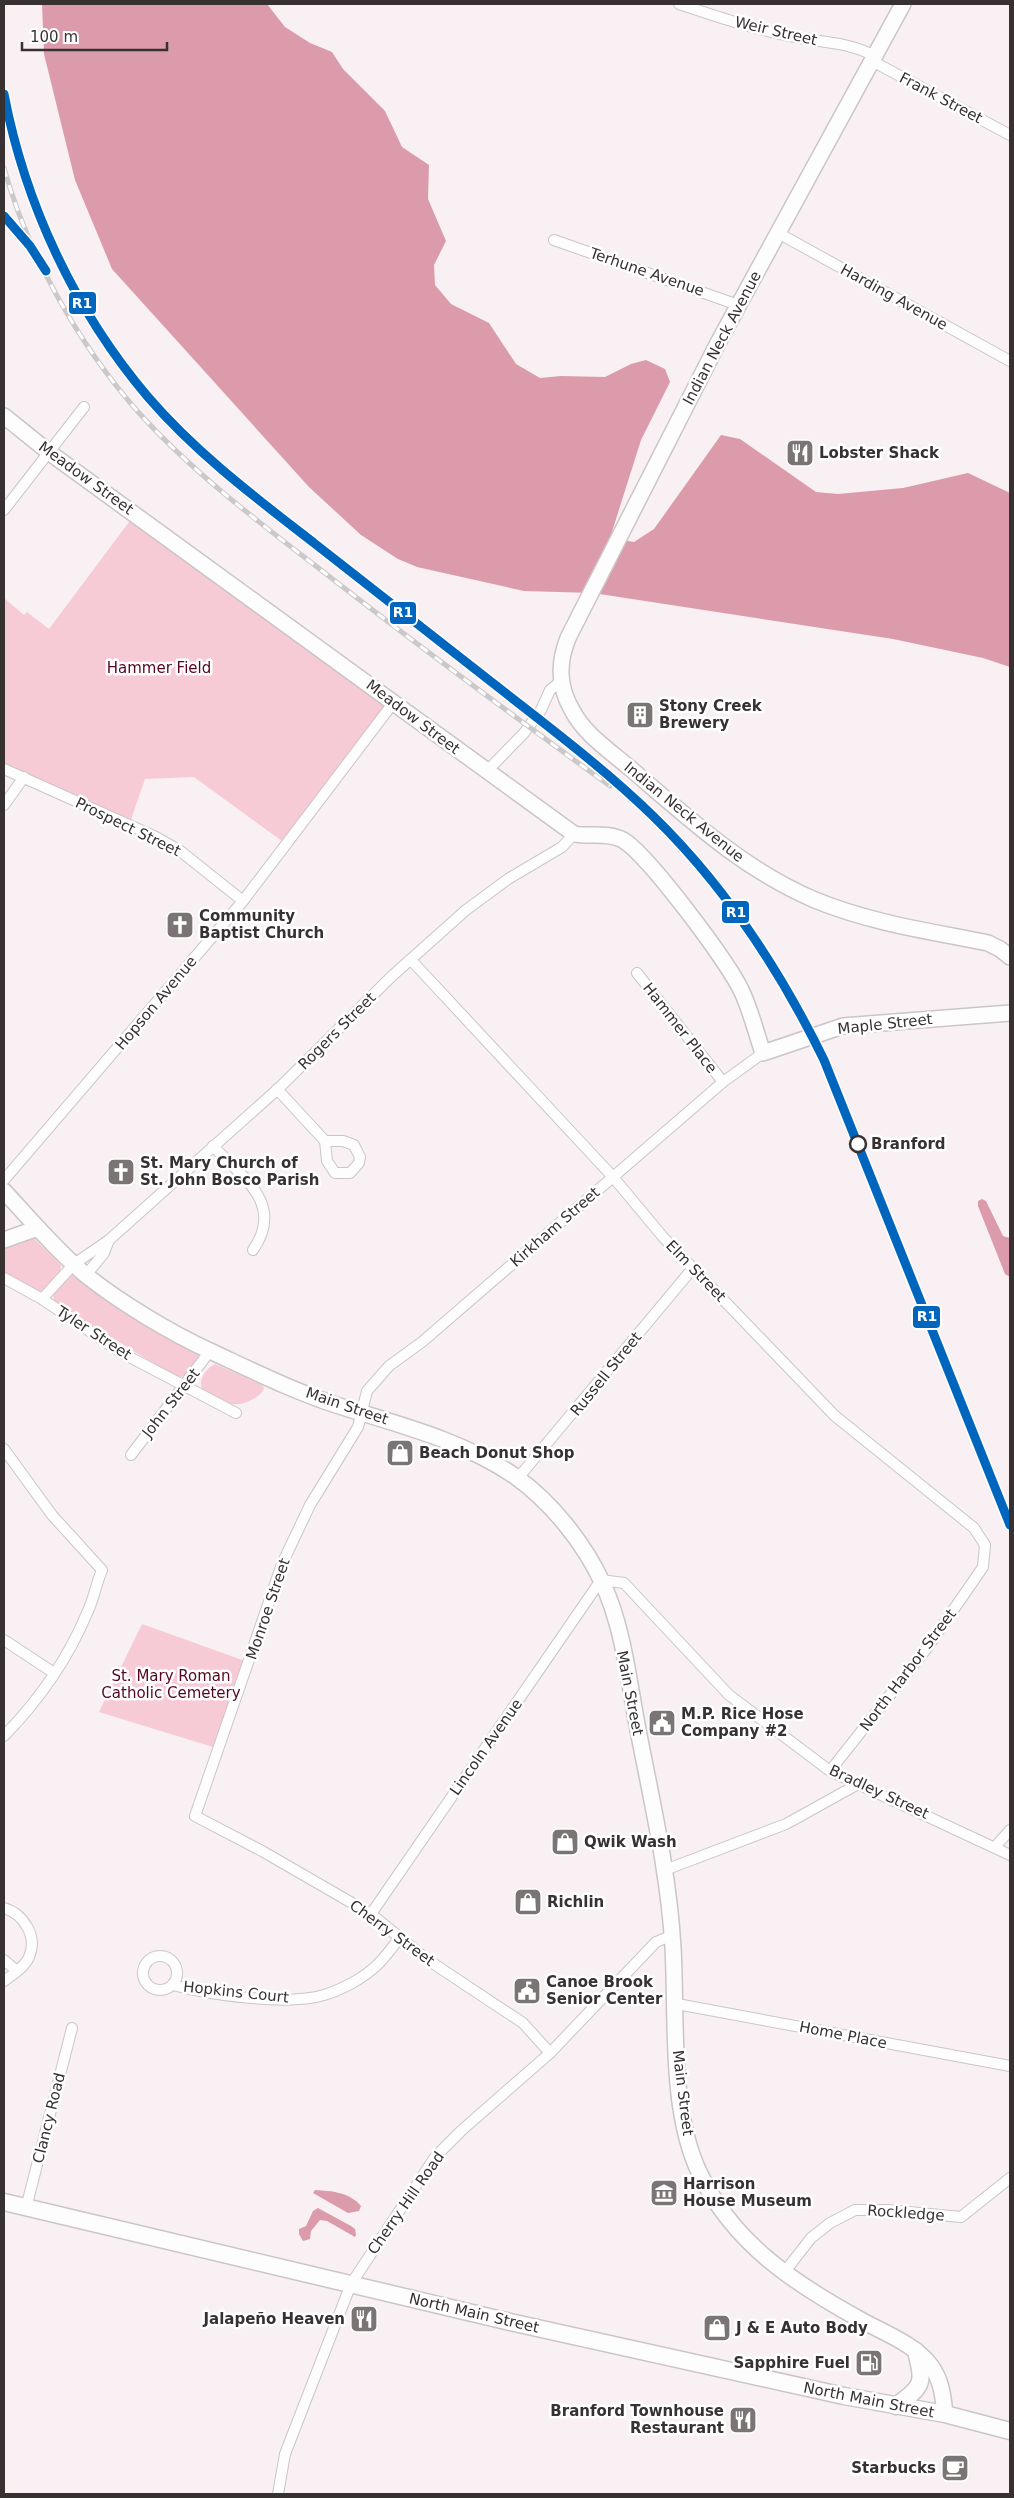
<svg xmlns="http://www.w3.org/2000/svg" width="1014" height="2498" font-family="'DejaVu Sans',sans-serif">
	<style>
		.green { fill: #f7cbd5 }
		.water { fill: #db9bab }
		.lines { fill: none; stroke-linecap: round; stroke-linejoin: round }
		.street-casing { stroke: #cbc5c7; stroke-width: 12 }
		.secondary-casing { stroke: #cbc5c7; stroke-width: 18 }
		.primary-casing { stroke: #cbc5c7; stroke-width: 19 }
		.street { stroke: #fefdfd; stroke-width: 10 }
		.secondary { stroke: #fefdfd; stroke-width: 15 }
		.primary { stroke: #fefdfd; stroke-width: 16 }
		.rail-casing { stroke: #cbc8c9; stroke-width: 5 }
		.rail { stroke: #fff; stroke-width: 3; stroke-dasharray: 9; stroke-linecap: butt }
		.rail-1-casing { stroke: #fff; stroke-width: 12 }
		.rail-1 { stroke: #0065bd; stroke-width: 9 }
		.stop-dot { fill: #fff; stroke: #373132; stroke-width: 2.5 }
		.labels { text-anchor: middle; stroke-width: 5; stroke-linejoin: round; paint-order: stroke }
		.street-label { font-size: 15px; fill: #373132; stroke: #fff }
		.poi-label { font-size: 15px; font-weight: bold; fill: #373132; stroke: #fff; text-anchor: start }
		.park-label { font-size: 15px; fill: #570525; stroke: #fff }
		.stop-label { font-size: 15px; font-weight: bold; fill: #373132; stroke: #fff; text-anchor: start }
		.line-badge { stroke: #fff; stroke-width: 2 }
		.badge-label { font-size: 14px; text-anchor: middle; font-weight: bold; fill: #fff }
	</style>
	<rect width="100%" height="100%" fill="#f8f0f2"/>
	<g class="green">
		<path d="M135,514L394,702L286,844L194,777L145,779L129,825L4,769V598L24,615L27,612L49,629Z"/>
		<path d="M30,1238L35,1239L61,1265L60,1273L44,1290L36,1292L4,1274V1246Z"/>
		<path d="M72,1275L106,1300L197,1353L199,1358L186,1376L178,1377L171,1374L54,1302L53,1293L68,1276Z"/>
		<path d="M215,1364L262,1385L264,1388C262,1394 258,1396 253,1399C233,1411 220,1400 202,1390C198,1380 206,1368 215,1364Z"/>
		<path d="M142,1624L245,1661L213,1747L99,1712Z"/>
	</g>
	<g class="water">
		<path d="M42,4H267L285,27L310,43L332,52L343,69L385,111L402,147L429,165L428,199L446,241L434,265L435,285L451,304L489,323L516,364L540,378L561,376L605,377L631,364L646,360L665,369L670,382L641,440L610,538L634,542L654,529L721,435L740,439L816,492L838,494L903,488L968,473L1010,493V667L983,658L893,639L593,593L524,591L417,567L398,559L361,535L309,487L112,269L75,180L44,54Z"/>
		<path d="M982,1199L986,1201L1003,1236L1010,1238V1277L1005,1274L978,1206V1201Z"/>
		<path d="M315,2190C332,2191 349,2192 361,2206L359,2211L348,2213L313,2193Z"/>
		<path d="M318,2208L351,2226L355,2229L356,2235L355,2237L327,2221L320,2220L311,2231L310,2239L303,2241L299,2234V2229L306,2226L313,2211Z"/>
	</g>
	<g class="lines">
		<defs>
			<g id="street">
				<path d="M679,4C715,16 751,28 789,36C818,43 849,41 874,56"/>
				<path d="M872,61L1010,135"/>
				<path d="M778,233L1010,361"/>
				<path d="M554,240L738,305"/>
				<path d="M4,510L84,407"/>
				<path d="M4,769L156,837L179,850L243,901"/>
				<path d="M487,771L524,733L541,710L550,690L561,681"/>
				<path d="M4,805L24,777"/>
				<path d="M411,960L613,1177L663,1237L835,1416L974,1528L985,1545L983,1567L927,1648L830,1771"/>
				<path d="M637,973L723,1082"/>
				<path d="M277,1089L325,1141H343L354,1145L360,1157L359,1163L350,1173H335L327,1161L325,1141"/>
				<path d="M213,1146C243,1178 285,1204 253,1250"/>
				<path d="M4,1180L243,901L394,702"/>
				<path d="M86,1275L104,1253L109,1240"/>
				<path d="M4,1278L42,1299L122,1353L236,1413"/>
				<path d="M42,1299L74,1264L109,1240L279,1088L392,976L466,910L508,879L562,847L574,834"/>
				<path d="M4,1449L52,1515L102,1570C96,1584 94,1599 87,1613C68,1659 38,1701 4,1736"/>
				<path d="M131,1455L210,1351"/>
				<path d="M518,1478L693,1268"/>
				<path d="M4,1640L54,1673"/>
				<path d="M995,1847L1010,1830"/>
				<path d="M665,1870L786,1824L860,1783"/>
				<path d="M4,1908C24,1914 38,1937 29,1957C25,1967 12,1975 4,1981"/>
				<path d="M371,1914L601,1580L624,1583L729,1695L830,1771L1010,1855"/>
				<circle cx="160" cy="1973" r="17"/>
				<path d="M4,1960L17,1971"/>
				<path d="M173,1985C210,1995 287,2006 324,1995C341,1990 364,1978 377,1965C385,1958 392,1947 399,1939"/>
				<path d="M677,2004L1010,2066"/>
				<path d="M550,2053L523,2023L425,1958L371,1914L262,1851L195,1816L282,1564L310,1505L358,1427L367,1391L389,1366L422,1342L723,1082L763,1053"/>
				<path d="M26,2208L72,2028"/>
				<path d="M783,2274L811,2238L830,2223L855,2210H888L961,2217L1010,2178"/>
				<path d="M278,2494L285,2454L351,2284L435,2157L462,2130L550,2053L656,1942L673,1935"/>
			</g>
			<g id="secondary">
				<path d="M903,4L719,341L568,638C558,663 558,686 572,710C584,734 610,751 631,769C688,818 744,870 815,900C871,923 929,931 988,943L1000,949L1010,957"/>
				<path d="M4,416L50,453L574,834C590,837 608,832 623,840C648,855 729,963 742,992C751,1011 756,1033 763,1053L843,1026L1010,1013"/>
				<path d="M4,1191C31,1220 57,1251 87,1276C121,1303 171,1333 210,1351C251,1370 293,1391 336,1405C396,1424 463,1440 516,1477C551,1502 584,1543 602,1582C623,1625 629,1683 638,1730C652,1802 669,1875 673,1948C677,2017 669,2111 700,2174C734,2244 795,2284 861,2320C884,2333 915,2344 931,2366C942,2381 943,2397 945,2414"/>
				<path d="M4,1240L38,1228"/>
			</g>
			<g id="primary">
				<path d="M4,2202L510,2322L844,2396L945,2414L1010,2431"/>
				<path d="M896,2406C924,2385 924,2384 916,2351"/>
			</g>
		</defs>
		<use href="#street" class="street-casing"/>
		<use href="#secondary" class="secondary-casing"/>
		<use href="#primary" class="primary-casing"/>
		<use href="#street" class="street"/>
		<use href="#secondary" class="secondary"/>
		<use href="#primary" class="primary"/>
		<defs>
			<g id="rail">
				<path d="M4,168C28,255 80,347 140,414C199,479 271,531 339,584C428,653 519,720 610,786"/>
				<path d="M4,216L30,245"/>
			</g>
		</defs>
		<use href="#rail" class="rail-casing"/>
		<use href="#rail" class="rail"/>
		<defs>
			<g id="rail-1">
				<path d="M4,94C25,204 75,311 148,397C196,453 256,498 314,543C377,592 440,642 503,691C554,731 607,771 653,816C725,886 780,970 824,1060L1010,1525"/>
				<path d="M4,216L30,246L46,271"/>
			</g>
		</defs>
		<use href="#rail-1" class="rail-1-casing"/>
		<use href="#rail-1" class="rail-1"/>
	</g>
	<defs>
		<symbol id="restaurant-square" viewBox="-11 -11 22 22"><rect x="-9" y="-9" width="18" height="18" rx="4" fill="#7b7475" stroke="#fff"/><path d="M-5-6h1v4h1v-4h1v4h1v-4h1v5L-1.5 .5V6h-2V.5L-5-1ZM5-6V6H3V1.5H1.5Q1.5-4 5-6Z" fill="#fff"/></symbol>
		<symbol id="building-square" viewBox="-11 -11 22 22"><rect x="-9" y="-9" width="18" height="18" rx="4" fill="#7b7475" stroke="#fff"/><path d="M-4-6H4V6H1V3H-1V6H-4ZM-2.5-4.3h1.7v1.8h-1.7ZM.8-4.3h1.7v1.8H.8ZM-2.5-1h1.7V.8h-1.7ZM.8-1h1.7V.8H.8Z" fill="#fff"/></symbol>
		<symbol id="church-square" viewBox="-11 -11 22 22"><rect x="-9" y="-9" width="18" height="18" rx="4" fill="#7b7475" stroke="#fff"/><path d="M-1.2-6h2.4v3.5h3.3v2.4h-3.3V6h-2.4V-.1h-3.3v-2.4h3.3Z" fill="#fff"/></symbol>
		<symbol id="shop-square" viewBox="-11 -11 22 22"><rect x="-9" y="-9" width="18" height="18" rx="4" fill="#7b7475" stroke="#fff"/><path d="M-5-2.5h2.3a2.7 3.5 0 0 1 5.4 0H5L5.5 6h-11ZM-1.5-2.5h3a1.5 2.3 0 0 0-3 0Z" fill="#fff"/></symbol>
		<symbol id="civic-square" viewBox="-11 -11 22 22"><rect x="-9" y="-9" width="18" height="18" rx="4" fill="#7b7475" stroke="#fff"/><path d="M-.6-6.5H3V-4.5H.6V-3L4-1V1h2V6H-6V1h2V-1L-.6-3ZM-1.2 2.5V6h2.4V2.5Z" fill="#fff"/></symbol>
		<symbol id="museum-square" viewBox="-11 -11 22 22"><rect x="-9" y="-9" width="18" height="18" rx="4" fill="#7b7475" stroke="#fff"/><path d="M0-6L6-3V-2H-6V-3ZM-5-1h2V3h-2ZM-1-1h2V3h-2ZM3-1h2V3H3ZM-6 4H6V6H-6Z" fill="#fff"/></symbol>
		<symbol id="fuel-square" viewBox="-11 -11 22 22"><rect x="-9" y="-9" width="18" height="18" rx="4" fill="#7b7475" stroke="#fff"/><path d="M-5.5-6h7V0h2V4h1.3V-2.5L3-4.5l.8-.8L6-3V5H2.5V1h-1V6h-7ZM-4.2-4.7v3.2H.2V-4.7Z" fill="#fff"/></symbol>
		<symbol id="cafe-square" viewBox="-11 -11 22 22"><rect x="-9" y="-9" width="18" height="18" rx="4" fill="#7b7475" stroke="#fff"/><path d="M-5.5-4.5H6V0H3Q3 3.5 0 3.5H-2.5Q-5.5 3.5-5.5 0ZM3-3.2v2h1.7v-2ZM-6 4.5H4V6H-6Z" fill="#fff"/></symbol>
	</defs>
	<g fill-rule="evenodd">
		<use href="#restaurant-square" x="784" y="437" width="32" height="32"/>
		<use href="#building-square" x="624" y="699" width="32" height="32"/>
		<use href="#church-square" x="164" y="909" width="32" height="32"/>
		<use href="#church-square" x="105" y="1156" width="32" height="32"/>
		<use href="#shop-square" x="384" y="1437" width="32" height="32"/>
		<use href="#civic-square" x="646" y="1707" width="32" height="32"/>
		<use href="#shop-square" x="549" y="1826" width="32" height="32"/>
		<use href="#shop-square" x="512" y="1886" width="32" height="32"/>
		<use href="#civic-square" x="511" y="1975" width="32" height="32"/>
		<use href="#museum-square" x="648" y="2177" width="32" height="32"/>
		<use href="#restaurant-square" x="348" y="2303" width="32" height="32"/>
		<use href="#shop-square" x="701" y="2312" width="32" height="32"/>
		<use href="#fuel-square" x="853" y="2347" width="32" height="32"/>
		<use href="#restaurant-square" x="727" y="2404" width="32" height="32"/>
		<use href="#cafe-square" x="939" y="2452" width="32" height="32"/>
	</g>
	<circle class="stop-dot" cx="858" cy="1144" r="8"/>
	<g class="labels">
		<g class="street-label">
			<text transform="translate(776 31) rotate(13)" y="5">Weir Street</text>
			<text transform="translate(941 98) rotate(28)" y="5">Frank Street</text>
			<text transform="translate(647 272) rotate(19)" y="5">Terhune Avenue</text>
			<text transform="translate(894 297) rotate(29)" y="5">Harding Avenue</text>
			<text transform="translate(722 338) rotate(-62)" y="5">Indian Neck Avenue</text>
			<text transform="translate(86 478) rotate(36)" y="5">Meadow Street</text>
			<text transform="translate(413 717) rotate(37)" y="5">Meadow Street</text>
			<text transform="translate(684 812) rotate(39)" y="5">Indian Neck Avenue</text>
			<text transform="translate(128 827) rotate(26)" y="5">Prospect Street</text>
			<text transform="translate(156 1003) rotate(-50)" y="5">Hopson Avenue</text>
			<text transform="translate(885 1024) rotate(-6)" y="5">Maple Street</text>
			<text transform="translate(680 1028) rotate(52)" y="5">Hammer Place</text>
			<text transform="translate(337 1031) rotate(-45)" y="5">Rogers Street</text>
			<text transform="translate(555 1227) rotate(-41)" y="5">Kirkham Street</text>
			<text transform="translate(696 1271) rotate(46)" y="5">Elm Street</text>
			<text transform="translate(94 1333) rotate(33)" y="5">Tyler Street</text>
			<text transform="translate(606 1374) rotate(-51)" y="5">Russell Street</text>
			<text transform="translate(171 1403) rotate(-52)" y="5">John Street</text>
			<text transform="translate(347 1406) rotate(19)" y="5">Main Street</text>
			<text transform="translate(268 1609) rotate(-71)" y="5">Monroe Street</text>
			<text transform="translate(908 1670) rotate(-53)" y="5">North Harbor Street</text>
			<text transform="translate(630 1693) rotate(79)" y="5">Main Street</text>
			<text transform="translate(486 1747) rotate(-55)" y="5">Lincoln Avenue</text>
			<text transform="translate(879 1792) rotate(25)" y="5">Bradley Street</text>
			<text transform="translate(392 1933) rotate(36)" y="5">Cherry Street</text>
			<text transform="translate(236 1992) rotate(6)" y="5">Hopkins Court</text>
			<text transform="translate(843 2035) rotate(11)" y="5">Home Place</text>
			<text transform="translate(683 2093) rotate(83)" y="5">Main Street</text>
			<text transform="translate(49 2118) rotate(-76)" y="5">Clancy Road</text>
			<text transform="translate(406 2203) rotate(-55)" y="5">Cherry Hill Road</text>
			<text transform="translate(906 2213) rotate(4)" y="5">Rockledge</text>
			<text transform="translate(474 2313) rotate(13)" y="5">North Main Street</text>
			<text transform="translate(869 2400) rotate(11)" y="5">North Main Street</text>
		</g>
		<g class="poi-label">
			<text x="819" y="458">Lobster Shack</text>
			<text x="659" y="711">Stony Creek<tspan x="659" dy="17">Brewery</tspan></text>
			<text x="199" y="921">Community<tspan x="199" dy="17">Baptist Church</tspan></text>
			<text x="140" y="1168">St. Mary Church of<tspan x="140" dy="17">St. John Bosco Parish</tspan></text>
			<text x="419" y="1458">Beach Donut Shop</text>
			<text x="681" y="1719">M.P. Rice Hose<tspan x="681" dy="17">Company #2</tspan></text>
			<text x="584" y="1847">Qwik Wash</text>
			<text x="547" y="1907">Richlin</text>
			<text x="546" y="1987">Canoe Brook<tspan x="546" dy="17">Senior Center</tspan></text>
			<text x="683" y="2189">Harrison<tspan x="683" dy="17">House Museum</tspan></text>
			<text x="345" y="2324" text-anchor="end">Jalapeño Heaven</text>
			<text x="736" y="2333">J &amp; E Auto Body</text>
			<text x="850" y="2368" text-anchor="end">Sapphire Fuel</text>
			<text x="724" y="2416" text-anchor="end">Branford Townhouse<tspan x="724" dy="17">Restaurant</tspan></text>
			<text x="936" y="2473" text-anchor="end">Starbucks</text>
		</g>
		<g class="park-label">
			<text x="159" y="673">Hammer Field</text>
			<text x="171" y="1681">St. Mary Roman<tspan x="171" dy="17">Catholic Cemetery</tspan></text>
		</g>
		<g class="stop-label">
			<text x="871" y="1149">Branford</text>
		</g>
	</g>
	<g class="line-badge">
		<rect x="68" y="291" width="29" height="24" rx="5" fill="#0065bd"/>
		<rect x="389" y="601" width="28" height="24" rx="5" fill="#0065bd"/>
		<rect x="721" y="900" width="29" height="24" rx="5" fill="#0065bd"/>
		<rect x="912" y="1305" width="29" height="24" rx="5" fill="#0065bd"/>
	</g>
	<g class="badge-label">
		<text x="82" y="308">R1</text>
		<text x="403" y="617">R1</text>
		<text x="736" y="917">R1</text>
		<text x="927" y="1321">R1</text>
	</g>
	<rect width="1014" height="2498" fill="none" stroke="#373132" stroke-width="10"/>
	<path d="M22 42v8h145v-8" fill="none" stroke="#373132" stroke-width="2.5"/>
	<text x="30" y="42" font-size="15" fill="#373132" stroke="#ffffff" stroke-width="4" paint-order="stroke">100 m</text>
</svg>
